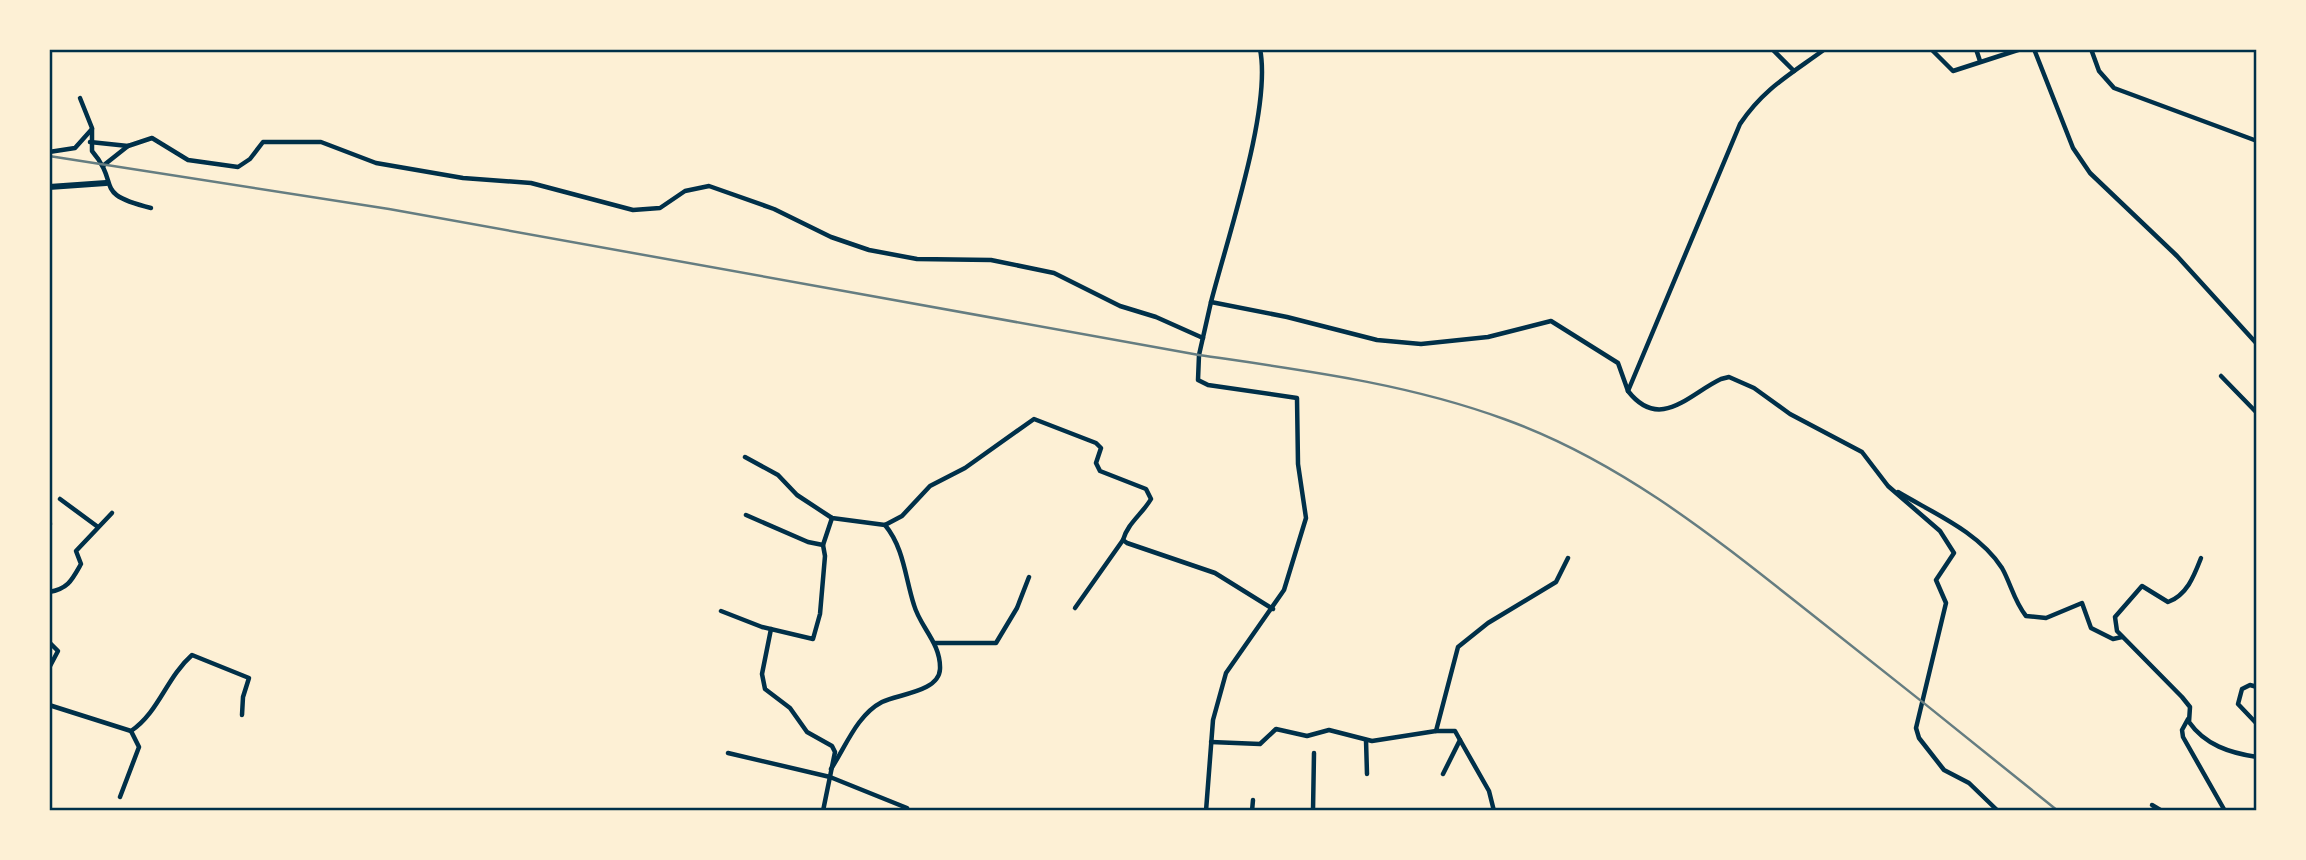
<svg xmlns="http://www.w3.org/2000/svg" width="2306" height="860" font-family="'IBM Plex Sans',sans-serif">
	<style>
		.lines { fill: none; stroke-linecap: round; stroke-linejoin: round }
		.minor { stroke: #003049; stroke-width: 4.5 }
		.secondary { stroke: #003049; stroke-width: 6 }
		.rail { stroke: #657d81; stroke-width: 2.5 }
		.neatline { fill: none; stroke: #003049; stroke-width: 2.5 }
	</style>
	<rect width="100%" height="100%" fill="#fdf0d5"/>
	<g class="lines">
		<g class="minor">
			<path d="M1260,49C1272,108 1227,239 1211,302L1287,317L1377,340L1421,344L1488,337L1551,321L1618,363L1628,391L1740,124C1764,88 1791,74 1825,49"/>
			<path d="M1772,49L1794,71"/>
			<path d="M1931,49L1953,71L2021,49"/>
			<path d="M1976,49L1980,61"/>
			<path d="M2034,49L2073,148L2090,173L2177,256L2257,344"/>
			<path d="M2091,49L2099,71L2114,88L2257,141"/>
			<path d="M80,98L92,128V151C122,186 91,193 151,208"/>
			<path d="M90,142L128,146L152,138L188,160L238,167L250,159L263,142H321L376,163L463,178L531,183L633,210L660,208L685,191L709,186L774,209L831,237L869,250L917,259L991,260L1054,273L1120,306L1156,317L1203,338"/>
			<path d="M49,152L75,148L92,129"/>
			<path d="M104,165L128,146"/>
			<path d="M2221,376L2257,413"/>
			<path d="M1628,391C1660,432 1689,394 1721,379L1729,377L1754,388L1790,414L1862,452L1888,486L1940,531L1954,553L1936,580L1946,603L1916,728L1919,738L1944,770L1969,783L1998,811"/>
			<path d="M745,457L778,475L797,495L832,518L885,525L902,516L930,486L965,468L1034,419L1096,443L1101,448L1096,463L1100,471L1146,489L1151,499C1143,513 1127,524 1123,540L1127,543L1215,573L1273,609"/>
			<path d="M1898,492C1933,513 1979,532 2002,568C2011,584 2014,601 2026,616L2046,618L2082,603L2091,628L2113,639L2122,637"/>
			<path d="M60,499L98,527"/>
			<path d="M746,515L808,542L823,545"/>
			<path d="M49,527L50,524"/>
			<path d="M2201,558C2194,576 2187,595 2168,602L2142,586L2115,617L2117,631L2182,697L2190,707L2189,722C2205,745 2230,753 2257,757"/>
			<path d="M49,592C68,589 72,580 81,564L76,551L112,513"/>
			<path d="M1075,608L1123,540"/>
			<path d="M721,611L762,627L813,639L820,614L825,556L823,545L832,518"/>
			<path d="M771,629L762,674L765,689L790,708L807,732L832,746L835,752L823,811"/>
			<path d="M49,642L58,651L49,668"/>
			<path d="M935,643H996L1017,608L1029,577"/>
			<path d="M2257,687L2250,685L2242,689L2238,704L2257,724"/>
			<path d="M49,705L131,731C159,712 166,678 192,655L249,678L243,697L242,715"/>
			<path d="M2188,719L2182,730L2183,737L2225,811"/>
			<path d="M1436,731L1458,647L1488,623L1556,582L1568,558"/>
			<path d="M1366,740L1367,774"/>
			<path d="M1460,740L1489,791L1494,811"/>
			<path d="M1211,742L1260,744L1276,729L1307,736L1329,730L1372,741L1436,731H1455L1460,740L1443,774"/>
			<path d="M728,753L830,777L907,808"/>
			<path d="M831,769C846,746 857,715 882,702C898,694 939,692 940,669C941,643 920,627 914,605C905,577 904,548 885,525"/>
			<path d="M120,797L139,747L131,731"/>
			<path d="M2152,805L2162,811"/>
			<path d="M1206,811L1213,720L1226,673L1284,590L1306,518L1298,464L1297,398L1208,385L1198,380L1199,355L1211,302"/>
			<path d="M1252,811L1253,800"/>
			<path d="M1313,811L1314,753"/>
		</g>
		<path class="secondary" d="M49,187L106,183"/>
		<path class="rail" d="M49,156L389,209L1199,355C1301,370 1406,383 1504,419C1624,462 1720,542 1819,620C1899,683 1979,747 2058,811"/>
	</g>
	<rect width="2306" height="860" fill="none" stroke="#fdf0d5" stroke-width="102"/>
	<rect x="51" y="51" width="2204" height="758" class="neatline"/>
</svg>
